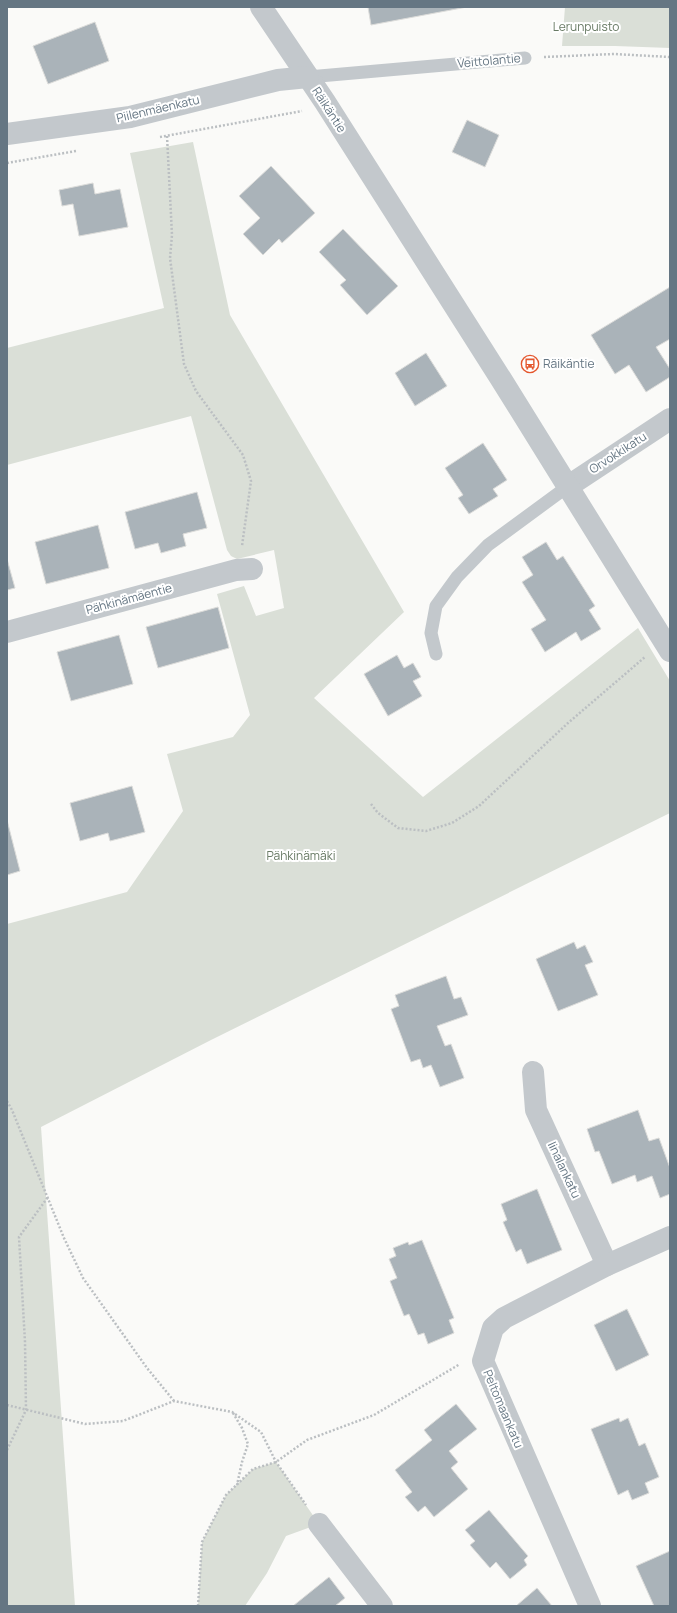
<svg xmlns="http://www.w3.org/2000/svg" width="677" height="1613" font-family="Manrope,sans-serif">
	<style>
		.green { fill: #dadfd7 }
		.building { fill: #aab3b9; stroke: #dcdcda }
		.lines { fill: none; stroke-linecap: round; stroke-linejoin: round }
		.path { stroke: #bbbfc2; stroke-width: 2.5; stroke-dasharray: 2 2; stroke-linecap: butt }
		.service { stroke: #c3c8cc; stroke-width: 13 }
		.minor { stroke: #c3c8cc; stroke-width: 22 }
		.tertiary { stroke: #c3c8cc; stroke-width: 22 }
		.labels { text-anchor: middle; stroke-width: 4; stroke-linejoin: round; paint-order: stroke }
		.park-label { font-size: 12px; fill: #687a64; stroke: #fff }
		.street-label { font-size: 12px; fill: #657683; stroke: #fff }
		.poi-label { font-size: 12px; fill: #657683; stroke: #fff; text-anchor: start }
	</style>
	<rect width="100%" height="100%" fill="#fafaf8"/>
	<g class="green">
		<path d="M565,7H670V48L615,46H562Z"/>
		<path d="M193,142L230,315L404,612L314,698L423,797L638,628L670,681V813L211,1040L41,1127L75,1606H7V924L127,892L183,811L167,754L233,737L250,715L217,594L244,586L256,616L284,608L274,550L237,559L231,556L227,550L191,416L7,465V348L164,308L130,153Z"/>
		<path d="M276,1462L319,1524L286,1536L267,1573L245,1606H198L202,1542L226,1495L253,1469Z"/>
	</g>
	<g class="building">
		<path d="M368,7H467L371,25Z"/>
		<path d="M95,22L109,61L48,84L33,46Z"/>
		<path d="M467,120L499,135L485,167L452,152Z"/>
		<path d="M271,166L315,213L282,243L279,239L263,255L243,234L260,218L239,196Z"/>
		<path d="M93,183L95,194L120,189L128,227L79,236L73,204L62,206L59,190Z"/>
		<path d="M343,229L398,286L367,315L340,285L346,280L319,252Z"/>
		<path d="M670,287V339L656,347L670,369V377L646,392L629,365L615,374L591,335Z"/>
		<path d="M426,353L447,386L415,406L395,373Z"/>
		<path d="M483,443L507,480L493,489L498,496L469,514L458,498L463,495L445,468Z"/>
		<path d="M197,492L207,528L183,534L186,546L161,553L158,543L135,549L125,512Z"/>
		<path d="M98,525L109,568L46,584L35,542Z"/>
		<path d="M546,542L557,560L563,556L595,606L589,610L601,629L581,641L576,632L545,652L531,629L546,620L522,582L533,575L522,557Z"/>
		<path d="M7,559L15,588L7,590Z"/>
		<path d="M218,607L229,648L158,668L146,627Z"/>
		<path d="M119,635L133,684L71,701L57,652Z"/>
		<path d="M397,655L404,668L413,663L421,677L413,681L422,696L388,716L364,674Z"/>
		<path d="M132,786L145,832L110,841L108,833L80,841L70,803Z"/>
		<path d="M7,820L20,871L7,875Z"/>
		<path d="M574,942L577,949L585,945L593,962L585,965L598,995L558,1011L536,959Z"/>
		<path d="M446,976L454,999L461,997L468,1015L437,1026L445,1046L451,1044L464,1078L440,1087L431,1065L423,1068L420,1059L411,1062L391,1009L399,1006L395,995Z"/>
		<path d="M638,1110L649,1141L659,1138L670,1168V1194L660,1198L652,1176L637,1182L635,1175L612,1184L599,1151L595,1152L587,1129Z"/>
		<path d="M537,1189L562,1250L527,1264L521,1249L516,1252L503,1222L507,1220L501,1204Z"/>
		<path d="M422,1240L454,1318L449,1320L454,1333L428,1344L424,1333L418,1335L409,1314L404,1316L390,1281L397,1278L389,1259L396,1256L393,1248L408,1242L409,1245Z"/>
		<path d="M627,1309L649,1355L616,1371L594,1325Z"/>
		<path d="M456,1404L477,1429L449,1451L458,1462L451,1468L468,1489L434,1517L425,1506L418,1512L405,1497L412,1492L395,1470L432,1440L424,1430Z"/>
		<path d="M619,1418L620,1422L628,1418L639,1446L645,1443L659,1477L645,1483L649,1493L632,1500L628,1490L618,1495L591,1429Z"/>
		<path d="M489,1510L528,1556L524,1560L527,1565L510,1579L496,1562L490,1568L470,1545L475,1541L465,1530Z"/>
		<path d="M670,1551V1606H654L636,1566Z"/>
		<path d="M329,1577L345,1598L335,1606H293Z"/>
		<path d="M537,1588L552,1606H516Z"/>
	</g>
	<g class="lines">
		<g class="path">
			<path d="M544,57L614,54L670,57"/>
			<path d="M167,136L172,235L170,258L184,364L196,391L243,455L251,481L242,546"/>
			<path d="M160,137L302,111"/>
			<path d="M7,163L76,151"/>
			<path d="M371,804L378,813L398,828L426,831L452,823L479,806L568,723L645,657"/>
			<path d="M7,1101L12,1110L64,1238L83,1278L147,1368L174,1401"/>
			<path d="M7,1405L85,1424L123,1421L174,1401L232,1412L261,1432L276,1462L306,1505"/>
			<path d="M233,1413L242,1428L248,1444L242,1462L237,1485"/>
			<path d="M7,1450L26,1410L25,1342L19,1237L48,1197"/>
			<path d="M198,1606L202,1542L226,1495L253,1469L276,1462L307,1440L374,1415L460,1364"/>
		</g>
		<g class="service">
			<path d="M308,77L525,58"/>
			<path d="M436,654L431,633L436,606L457,577L488,545L567,487"/>
		</g>
		<g class="minor">
			<path d="M567,487L670,419"/>
			<path d="M7,632L236,570L252,569"/>
			<path d="M533,1072L536,1110L607,1265"/>
			<path d="M319,1524L382,1606"/>
			<path d="M590,1606L483,1361L493,1328L504,1318L607,1265L670,1237"/>
		</g>
		<g class="tertiary">
			<path d="M261,7L325,102L501,379L670,651"/>
			<path d="M7,134L130,117L278,80L308,77"/>
		</g>
	</g>
	<defs>
		<symbol id="bus-ring" viewBox="-11 -11 22 22"><circle r="9.5" fill="#fff" stroke="#e4572e" stroke-width="1.5"/><path d="M-5-6H5V4H4V6H2V4H-2V6H-4V4H-5ZM-3.5-4V0h7V-4ZM-3.5 1.2v1.5H-2V1.2ZM2 1.2v1.5H3.5V1.2Z" fill="#e4572e"/></symbol>
	</defs>
	<g fill-rule="evenodd">
		<use href="#bus-ring" x="520" y="354" width="20" height="20"/>
	</g>
	<g class="labels">
		<g class="park-label">
			<text x="586" y="31">Lerunpuisto</text>
			<text x="301" y="860">Pähkinämäki</text>
		</g>
		<g class="street-label">
			<text transform="translate(489 61) rotate(-5)" y="4">Veittolantie</text>
			<text transform="translate(158 109) rotate(-13)" y="4">Piilenmäenkatu</text>
			<text transform="translate(329 110) rotate(57)" y="4">Räikäntie</text>
			<text transform="translate(618 453) rotate(-33)" y="4">Orvokkikatu</text>
			<text transform="translate(129 599) rotate(-15)" y="4">Pähkinämäentie</text>
			<text transform="translate(564 1170) rotate(65)" y="4">Iinalankatu</text>
			<text transform="translate(503 1409) rotate(67)" y="4">Peltomaankatu</text>
		</g>
		<g class="poi-label">
			<text x="543" y="368">Räikäntie</text>
		</g>
	</g>
	<rect width="677" height="1613" fill="none" stroke="#657683" stroke-width="16"/>
</svg>
